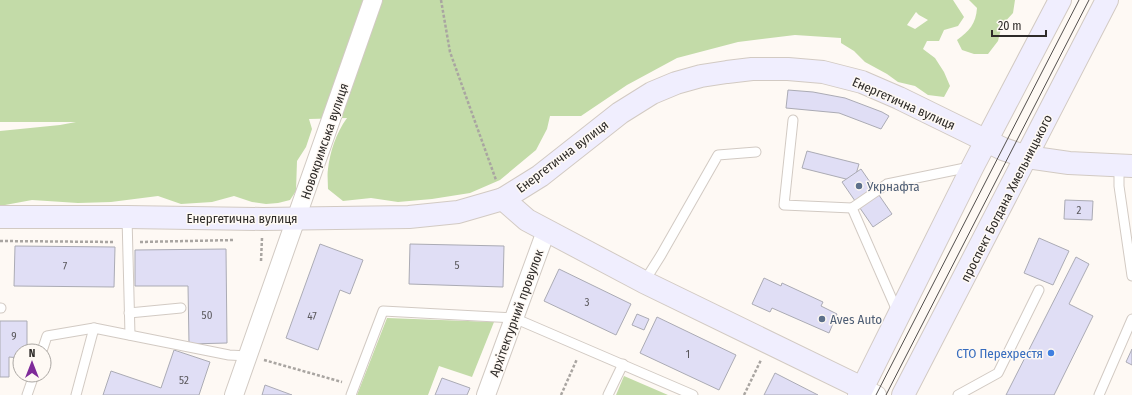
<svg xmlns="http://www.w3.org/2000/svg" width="1132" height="395" font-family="'Fira Sans Condensed',sans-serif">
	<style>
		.green { fill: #c3dba8; fill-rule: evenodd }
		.building { fill: #e0def5; stroke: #ababb4 }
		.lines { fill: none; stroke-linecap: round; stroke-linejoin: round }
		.lane-casing { stroke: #d2cac3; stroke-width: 11 }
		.street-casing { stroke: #d2cac3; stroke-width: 20 }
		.secondary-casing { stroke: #d2cac3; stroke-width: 24 }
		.path { stroke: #a9a5a1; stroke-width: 2.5; stroke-dasharray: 3 2; stroke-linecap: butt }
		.lane { stroke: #fff; stroke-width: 9 }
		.street { stroke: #fff; stroke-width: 18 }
		.secondary { stroke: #f0eefe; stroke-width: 22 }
		.tram { stroke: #534f4d; stroke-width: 1 }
		.service-dot { fill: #5c6f8a; stroke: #fef9f4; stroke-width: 1.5 }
		.shop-dot { fill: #3f7fe0; stroke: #fef9f4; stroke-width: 1.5 }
		.labels { text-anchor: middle; stroke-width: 3; stroke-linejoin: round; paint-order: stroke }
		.number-label { font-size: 11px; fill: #5a585c }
		.street-label { font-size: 13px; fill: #2e2b29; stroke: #fef9f4 }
		.service-label { font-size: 13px; fill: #4e5e75; stroke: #fef9f4; text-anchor: start }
		.shop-label { font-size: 13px; fill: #366cbe; stroke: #fef9f4; text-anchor: end }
	</style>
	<rect width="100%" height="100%" fill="#fef9f4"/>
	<g class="green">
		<path d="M0,0H953L964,17L958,26L944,30L939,41H927L923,49L935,58L944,72L950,86L944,97L928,95L915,86L898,82L887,74L865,62L854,51L841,43V38L795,35L738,42L677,58L627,85L581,116H550L547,129L536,150L500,180L470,193L432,199L398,202L371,198L343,201L328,189C328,182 327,175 328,169C330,152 336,133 347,118L309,119L312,129L306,147L297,161L296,191L290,200L278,203L266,204L252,202L234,196L212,202L181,204L158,196L111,202L78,203L32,200L5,205H0V131L60,125L76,122H0ZM916,12L919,15L928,20L915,29L907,25Z"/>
		<path d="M969,0H1015L1013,13L1002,25L998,41L988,54H974L962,50L957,40C969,31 976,24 977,8Z"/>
		<path d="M387,318L494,322L472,377L439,366L428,395H357Z"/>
		<path d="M624,376L668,395H616Z"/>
	</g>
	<g class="building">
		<path d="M788,90L813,92L845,98L882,112L889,116L881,129L839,113L786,108Z"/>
		<path d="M807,151L859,164L854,181L802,168Z"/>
		<path d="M861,169L892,214L873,227L842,182Z"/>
		<path d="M1065,200L1093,201L1092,220L1064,219Z"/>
		<path d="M1039,238L1069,251L1053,285L1024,273Z"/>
		<path d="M320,244L363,260L350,294L340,290L318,350L286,338Z"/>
		<path d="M410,244L504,246L503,287L409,284Z"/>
		<path d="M15,246L115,247L114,287L14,286Z"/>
		<path d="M226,249L227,343L189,344L188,286H135V250Z"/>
		<path d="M1076,257L1089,264L1069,304L1093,316L1054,395H1006Z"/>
		<path d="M559,269L631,304L616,335L544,301Z"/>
		<path d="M764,278L781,286L782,283L823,302L821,306L837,314L829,333L772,308L770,312L752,304Z"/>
		<path d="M637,314L649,319L644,330L632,325Z"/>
		<path d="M657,317L736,355L719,390L640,353Z"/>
		<path d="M0,321H27V351H20V358L9,357V377H0Z"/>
		<path d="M1132,349V365L1126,362Z"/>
		<path d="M174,350L210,362L199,395H103L111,371L161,388Z"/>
		<path d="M775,373L818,395H764Z"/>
		<path d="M442,378L470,388L467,395H435Z"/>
		<path d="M265,385L292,395H262Z"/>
	</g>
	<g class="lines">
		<defs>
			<g id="lane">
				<path d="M793,120L784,205L852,208"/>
				<path d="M1119,166V186L1132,276"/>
				<path d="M127,217L130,335"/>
				<path d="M644,282L661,255L718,155L756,152"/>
				<path d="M0,308H1"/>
				<path d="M129,313L181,308"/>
				<path d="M898,313L852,208L887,184L970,167"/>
				<path d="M42,351L47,336L94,328"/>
				<path d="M27,395L34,375"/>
				<path d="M76,395L94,328L229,355L248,356"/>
				<path d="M351,395L383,311L514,318L693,395"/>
				<path d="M608,395L623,364"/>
				<path d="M958,395L998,373L1039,290"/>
				<path d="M1099,395L1132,319"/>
			</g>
			<g id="street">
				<path d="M862,388L877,395"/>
				<path d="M234,395L373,0"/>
				<path d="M486,395L546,231"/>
			</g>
			<g id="secondary">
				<path d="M503,199L527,220L644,282L862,388"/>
				<path d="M0,217H127L263,219L409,217L458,212L503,199L540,176L620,113L652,93L676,83L701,76L727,72L752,69H788L823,72L862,82L899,98L1003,149L1027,157L1069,163L1132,166"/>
				<path d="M859,395L973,166L1060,0"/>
				<path d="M903,395L1107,0"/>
			</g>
		</defs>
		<use href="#lane" class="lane-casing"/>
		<use href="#street" class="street-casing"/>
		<use href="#secondary" class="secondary-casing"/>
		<g class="path">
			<path d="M441,0L450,52L496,180"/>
			<path d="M0,241L115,242"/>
			<path d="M140,242L235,240"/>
			<path d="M261,261L262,238"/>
			<path d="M264,360L342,382"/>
			<path d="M561,395L577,359"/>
			<path d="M744,395L761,360"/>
		</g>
		<use href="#lane" class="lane"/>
		<use href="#street" class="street"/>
		<use href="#secondary" class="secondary"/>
		<g class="tram">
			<path d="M876,395L1079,0"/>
			<path d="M886,395L1089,0"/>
		</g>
	</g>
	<g class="service-dot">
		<circle cx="859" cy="186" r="4"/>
		<circle cx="822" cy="319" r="4"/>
	</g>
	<circle class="shop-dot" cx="1051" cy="353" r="4"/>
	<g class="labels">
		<g class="number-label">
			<text x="1079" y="214">2</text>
			<text x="457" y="269">5</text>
			<text x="65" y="270">7</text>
			<text x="587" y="306">3</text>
			<text x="207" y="319">50</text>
			<text x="312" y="320">47</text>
			<text x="14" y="340">9</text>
			<text x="688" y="358">1</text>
			<text x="184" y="384">52</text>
		</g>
		<g class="street-label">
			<text transform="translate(904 103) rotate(24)" y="5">Енергетична вулиця</text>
			<text transform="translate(324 141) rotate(-71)" y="5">Новокримська вулиця</text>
			<text transform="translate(562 156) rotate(-37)" y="5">Енергетична вулиця</text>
			<text transform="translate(1006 198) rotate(-63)" y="5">проспект Богдана Хмельницького</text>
			<text x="242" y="223">Енергетична вулиця</text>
			<text transform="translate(516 313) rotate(-70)" y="5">Архітектурний провулок</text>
		</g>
		<g class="service-label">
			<text x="867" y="191">Укрнафта</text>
			<text x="830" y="324">Aves Auto</text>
		</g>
		<g class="shop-label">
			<text x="1043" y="358">СТО Перехрестя</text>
		</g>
	</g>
	<g transform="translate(32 363)"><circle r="19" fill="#fef9f4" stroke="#aba7a3"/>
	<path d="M0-3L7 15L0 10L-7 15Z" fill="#7f2b9a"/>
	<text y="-6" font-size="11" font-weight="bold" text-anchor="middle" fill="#2e2b29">N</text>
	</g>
	<path d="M992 30v6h54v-6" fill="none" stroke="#2e2b29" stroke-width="2"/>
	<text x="998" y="30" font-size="12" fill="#2e2b29" stroke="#fef9f4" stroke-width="3" paint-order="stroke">20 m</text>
</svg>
